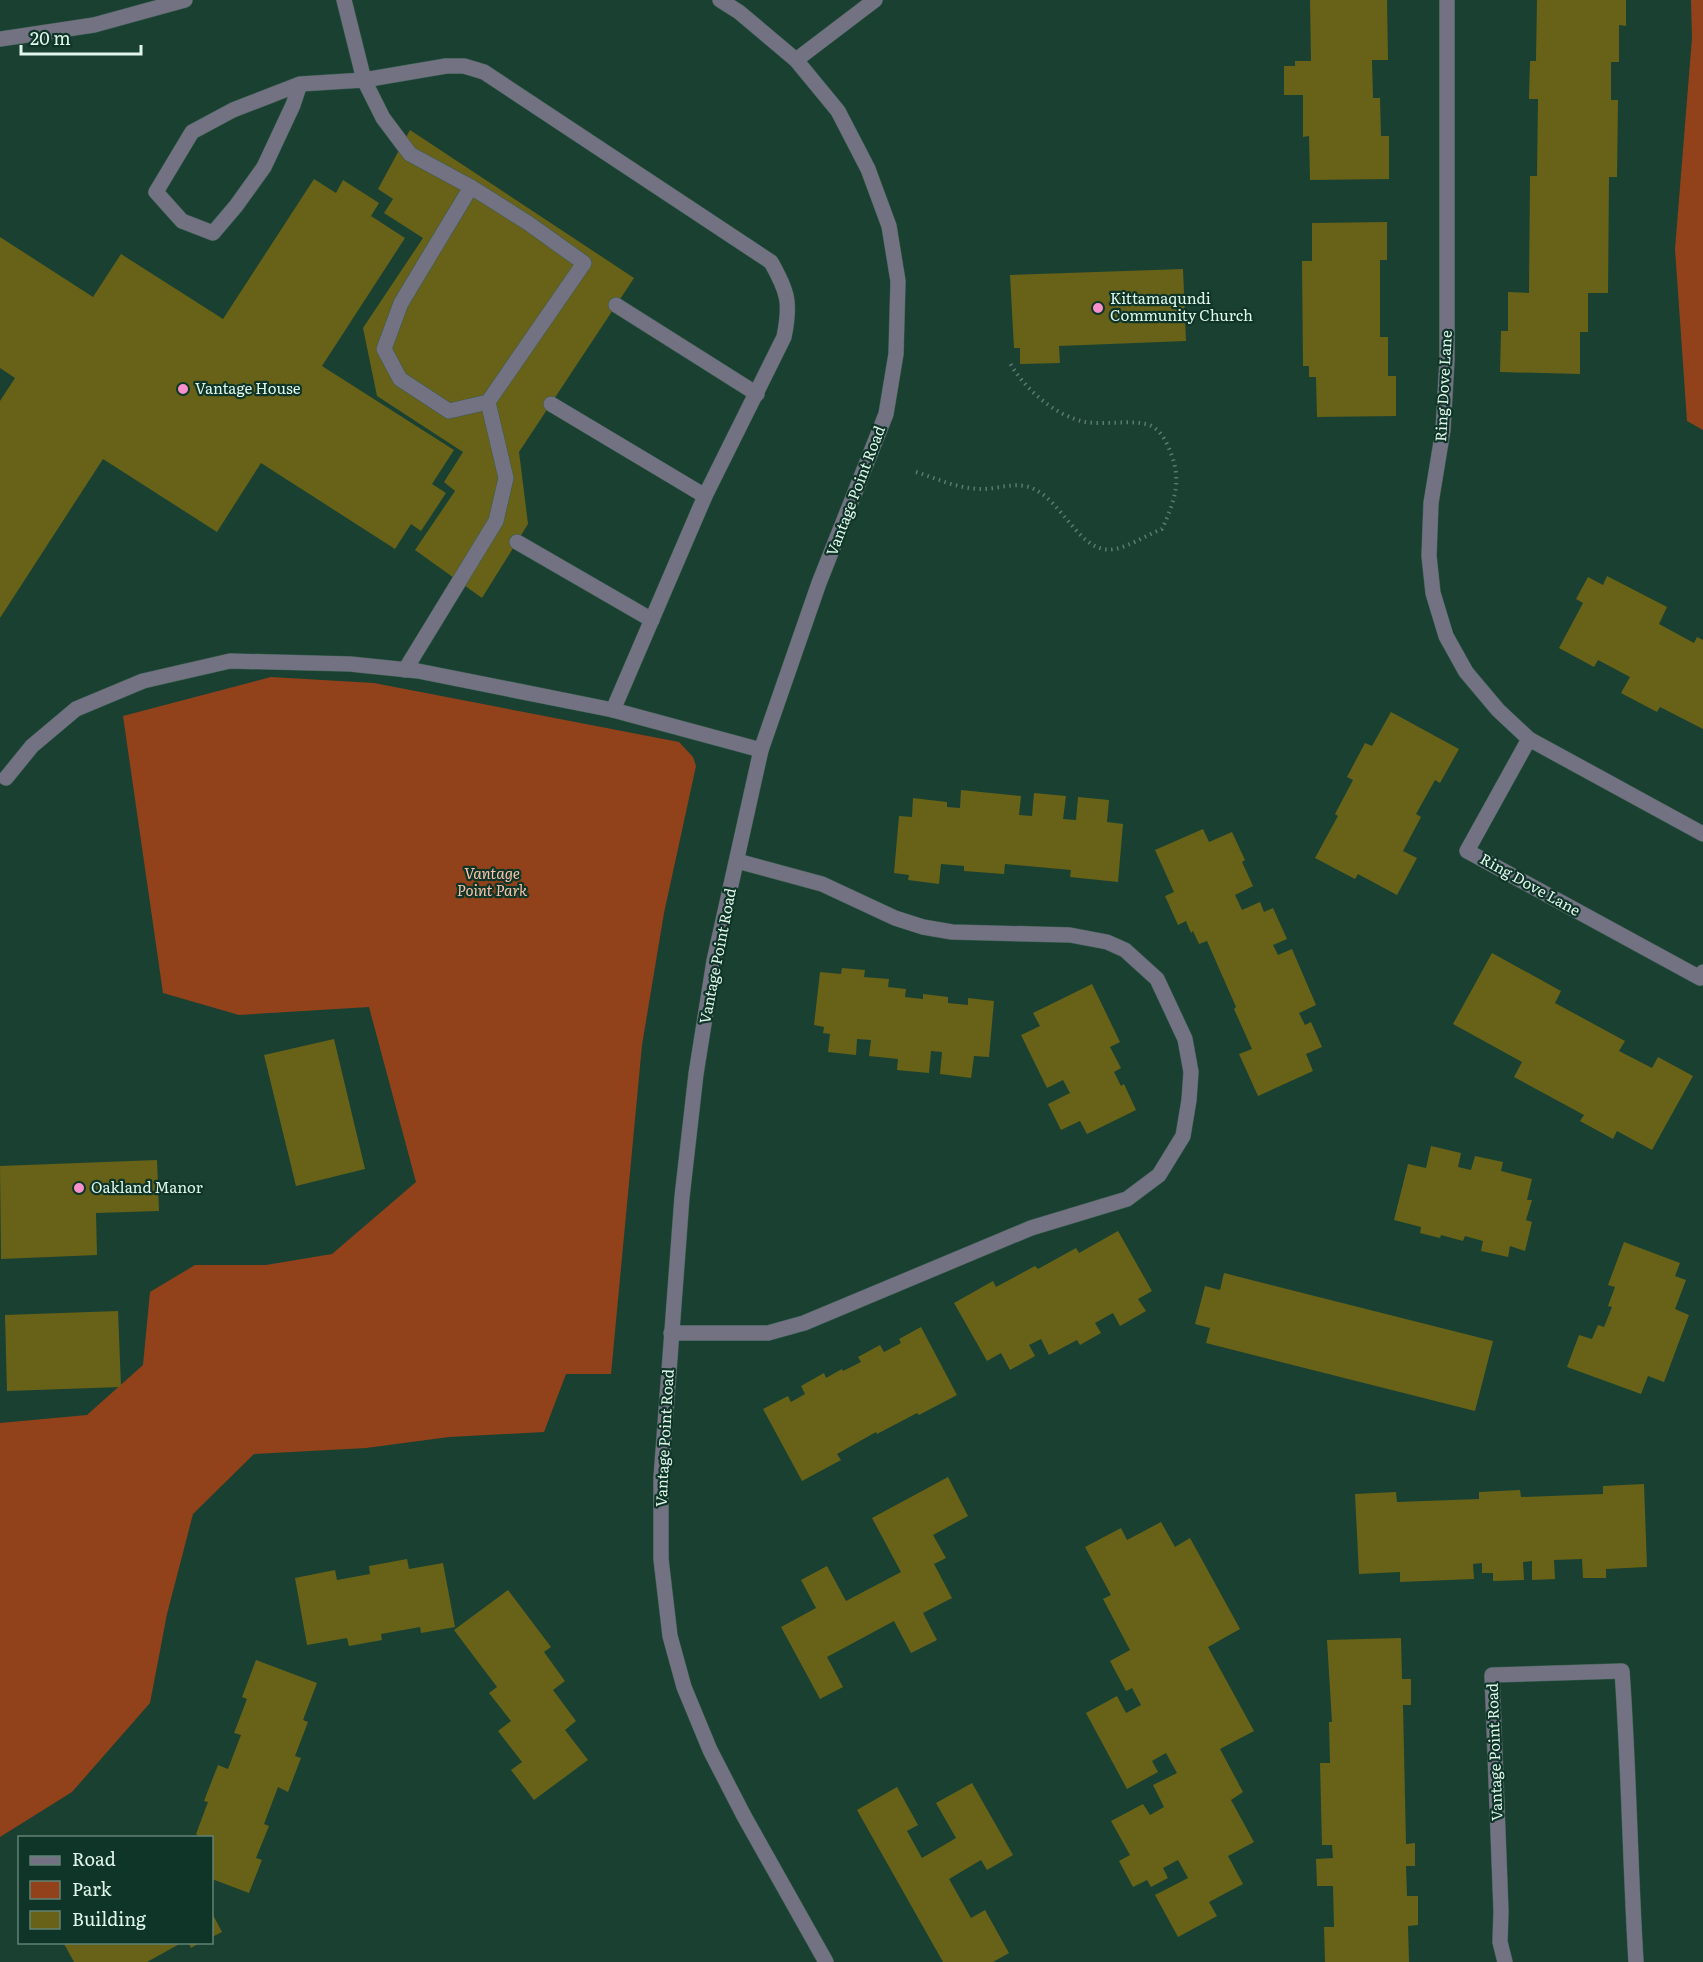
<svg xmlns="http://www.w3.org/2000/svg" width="1703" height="1962" font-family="Literata,serif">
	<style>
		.green { fill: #91421a }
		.building { fill: #676218 }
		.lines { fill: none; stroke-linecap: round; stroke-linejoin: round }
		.lane-casing { stroke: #3a5d4f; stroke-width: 16 }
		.street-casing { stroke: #3a5d4f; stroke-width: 16 }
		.path { stroke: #5a7b6d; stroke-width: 4; stroke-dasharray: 1.5 4.5; stroke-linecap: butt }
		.lane { stroke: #727282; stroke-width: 15 }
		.street { stroke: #727282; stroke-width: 15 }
		.poi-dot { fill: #f890cc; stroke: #0e3527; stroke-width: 2 }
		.labels { text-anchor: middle; stroke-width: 4.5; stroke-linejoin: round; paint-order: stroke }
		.poi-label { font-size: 15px; fill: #e0f5eb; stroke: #0e3527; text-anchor: start }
		.street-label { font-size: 15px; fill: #e0f5eb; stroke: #0e3527 }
		.park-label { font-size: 15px; font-style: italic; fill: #fbc3aa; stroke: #0e3527 }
	</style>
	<rect width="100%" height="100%" fill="#1a4031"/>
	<g class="green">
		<path d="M1691,0H1703V430L1687,421L1675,249L1692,38Z"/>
		<path d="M271,677L374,683L679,742L693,757L696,766L664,913L642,1045L611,1374H566L544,1432L449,1437L366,1448L254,1454L193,1514L167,1614L150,1703L72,1792L0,1837V1423L87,1415L143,1365L150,1292L195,1265H266L332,1254L416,1182L369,1007L239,1015L163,993L123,716Z"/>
	</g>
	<g class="building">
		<path d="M1310,0H1387L1388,60H1372L1373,98H1380L1381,136H1389V179L1310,180L1309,136L1303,137V95H1284V66H1295V61H1311Z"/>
		<path d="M1537,0H1626V26L1619,25V62H1611V100H1618L1617,177H1609L1608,293H1588V332H1580V374L1500,372L1501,331H1508V292L1529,293L1530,176H1537L1538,99H1529L1530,61H1536Z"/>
		<path d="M410,130L634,278L519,452L528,524L482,598L415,550L455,491L444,482L463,452L377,396L363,328L423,238L384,213L393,199L378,189Z"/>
		<path d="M314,179L336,193L343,180L379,203L371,216L405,238L322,366L454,450L432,484L446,493L421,531L411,524L395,549L261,463L217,532L103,459L0,618V401L15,378L0,368V237L93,297L121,254L223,319Z"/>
		<path d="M1387,222V260H1380V337H1388V376H1396V416L1317,417L1316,377H1309V366H1303L1302,261H1312V223Z"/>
		<path d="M1183,269L1186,341L1059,346L1060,363L1020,364V348H1014L1010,275Z"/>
		<path d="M1607,576L1667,607L1659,624L1694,643L1697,637L1703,640V729L1660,707L1657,712L1621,693L1630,677L1598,660L1594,667L1559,648L1583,603L1576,599L1588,577L1603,585Z"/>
		<path d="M1391,712L1459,749L1440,783L1435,780L1416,814L1421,817L1403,851L1417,858L1397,895L1358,874L1355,879L1315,858L1338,816L1335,814L1353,780L1347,777L1365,743L1372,746Z"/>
		<path d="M961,790L1021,796L1019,815L1032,816L1034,793L1066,796L1063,819L1076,820L1078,797L1109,800L1107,822L1123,824L1118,882L1070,877L1071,870L1005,864L1004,874L964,871V866L941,864L939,884L908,880L909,875L894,873L899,816L912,817L913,798L947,802V807L960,808Z"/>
		<path d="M1203,829L1209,842L1232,832L1245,860L1242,862L1253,886L1235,895L1242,910L1260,902L1264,912L1273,908L1287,939L1273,945L1278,955L1292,949L1316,1005L1299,1013L1305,1025L1311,1022L1322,1047L1306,1054L1313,1071L1258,1096L1239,1054L1252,1049L1234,1009L1236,1007L1207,941L1199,944L1193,931L1191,933L1186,921L1178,925L1165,896L1174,892L1155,850Z"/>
		<path d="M1492,953L1561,991L1555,1003L1625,1041L1619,1051L1652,1068L1658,1057L1693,1076L1652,1150L1617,1131L1613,1139L1580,1121L1584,1115L1514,1077L1522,1062L1453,1024Z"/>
		<path d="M842,968L865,970L864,977L889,979L888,987L906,989L905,997L923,999V994L948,997V1003L968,1005V998L994,1001L989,1057L974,1056L971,1078L940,1074L942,1052L931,1051L929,1073L897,1070L898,1059L869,1056L871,1040L857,1039L856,1055L828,1052L830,1034L823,1033L824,1027L814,1025L820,972L841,974Z"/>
		<path d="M1092,984L1120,1042L1110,1047L1121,1068L1114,1072L1121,1086L1124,1084L1136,1110L1087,1134L1080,1121L1061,1130L1048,1104L1070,1093L1063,1080L1047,1088L1021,1035L1040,1026L1033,1013Z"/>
		<path d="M334,1039L365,1169L296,1186L264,1055Z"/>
		<path d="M1431,1146L1461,1153L1458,1167L1471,1170L1475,1156L1503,1162L1501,1171L1532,1179L1527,1200H1532L1526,1220L1532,1222L1525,1251L1510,1246L1508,1257L1481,1251L1483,1241L1465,1236L1463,1241L1441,1235L1440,1238L1420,1233L1421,1227L1394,1220L1408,1164L1426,1168Z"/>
		<path d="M157,1160L159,1211L96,1213L97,1255L1,1259L0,1166Z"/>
		<path d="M1118,1231L1152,1291L1138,1299L1146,1311L1120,1326L1113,1313L1095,1323L1101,1333L1080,1345L1077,1340L1049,1355L1041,1339L1029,1345L1035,1356L1010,1370L1001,1353L987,1361L954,1303L993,1281L996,1287L1035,1266L1038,1269L1076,1248L1079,1253Z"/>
		<path d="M1624,1242L1680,1263L1675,1276L1686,1280L1675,1309L1689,1315L1664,1382L1648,1376L1641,1394L1567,1367L1579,1335L1592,1339L1598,1325L1604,1327L1612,1307L1608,1306L1615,1287L1608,1285Z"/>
		<path d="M1224,1273L1493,1341L1475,1411L1206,1343L1210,1328L1195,1324L1205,1286L1220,1290Z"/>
		<path d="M118,1311L121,1387L7,1391L5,1315Z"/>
		<path d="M921,1327L957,1395L919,1415L917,1413L877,1434L876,1432L837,1454L841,1460L802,1481L763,1409L788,1396L791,1402L805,1394L801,1386L824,1373L826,1378L842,1369L843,1371L861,1362L858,1357L880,1345L884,1352L901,1343L899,1339Z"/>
		<path d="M948,1477L968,1516L933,1535L946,1558L934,1564L952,1598L923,1613L937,1640L911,1653L894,1621L827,1657L843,1687L820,1699L781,1627L816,1608L801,1580L827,1566L846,1601L901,1572L872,1518Z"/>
		<path d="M1644,1484L1647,1567L1606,1569V1578H1583L1582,1559L1554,1560L1555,1579L1532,1580V1561L1523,1562L1524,1580L1493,1581V1573H1482V1563L1473,1564L1474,1579L1400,1582V1572L1359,1574L1355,1494L1396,1492L1397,1502L1479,1499V1492L1520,1490L1521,1497L1603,1494V1486Z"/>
		<path d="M1161,1522L1175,1547L1190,1538L1240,1629L1208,1647L1254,1731L1220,1749L1243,1792L1231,1800L1254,1842L1228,1856L1243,1884L1209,1902L1217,1916L1178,1937L1155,1895L1188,1878L1178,1860L1163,1868L1168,1878L1151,1887L1147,1880L1133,1887L1119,1861L1130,1855L1111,1821L1143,1804L1150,1815L1164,1807L1153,1785L1177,1773L1166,1753L1152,1761L1158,1772L1127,1789L1086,1713L1117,1696L1126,1713L1141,1705L1132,1688L1126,1691L1110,1661L1130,1650L1103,1599L1111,1595L1085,1547L1121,1528L1127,1540Z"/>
		<path d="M407,1559L409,1569L443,1563L455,1627L421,1633L420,1627L381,1634L382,1640L349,1646L347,1638L307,1645L295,1578L335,1570L337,1580L370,1574L369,1566Z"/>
		<path d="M508,1590L551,1647L544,1652L565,1681L553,1690L576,1721L565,1730L588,1760L534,1800L511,1770L522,1762L498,1731L511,1721L489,1693L497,1687L454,1630Z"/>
		<path d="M1401,1638L1402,1679H1411V1705H1403L1406,1844L1415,1843V1866H1406L1407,1896H1418V1925L1408,1926L1409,1962H1325L1324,1927H1334L1333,1886H1317L1316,1859L1333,1858L1332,1845H1322L1320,1763H1330L1329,1722H1332L1327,1640Z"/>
		<path d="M256,1660L317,1683L303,1720L308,1722L295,1756L301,1758L288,1792L278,1787L264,1824L269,1826L256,1858L262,1860L249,1893L212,1879V1838H201L196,1834L208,1802L204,1801L218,1765L228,1769L241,1735L234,1733L247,1699L242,1697Z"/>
		<path d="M972,1783L1013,1855L987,1870L981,1860L949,1879L971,1918L985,1910L1009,1953L993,1962H943L857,1810L897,1787L918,1825L907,1831L922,1858L956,1838L936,1803Z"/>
		<path d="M212,1913L222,1932L212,1937Z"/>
		<path d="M63,1942H183L147,1962H74Z"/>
		<path d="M188,1942H201L191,1948Z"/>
	</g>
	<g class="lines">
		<defs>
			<g id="lane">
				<path d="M344,0L364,80L446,66H464L484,72L771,262C788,292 791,303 784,337L705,496L613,710"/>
				<path d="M300,84L293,105L264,167L236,206L213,233L182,221L156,192L192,132L233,110L300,84L364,80L383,118L410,154L471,187L528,223L584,263L488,402L449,411L400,379L384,349L401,303L471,187"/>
				<path d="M616,305L757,394"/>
				<path d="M551,404L705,496"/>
				<path d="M517,542L652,620"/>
				<path d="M405,670L496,521L506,478L488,402"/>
				<path d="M6,778L32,746L76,709L143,681L230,661L350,664L418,671L613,710L761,750"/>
				<path d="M671,1333H768L804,1323L1031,1228L1127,1199L1159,1175L1183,1136L1189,1100L1191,1072L1185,1039L1157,979L1125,950L1107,942L1070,935L952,932L923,927L895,918L822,884L737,861"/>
			</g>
			<g id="street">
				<path d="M720,0L739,12L796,60L838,111L868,169L889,226L898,281L896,354L886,414L819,583L761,750L714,961L696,1074L682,1197L661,1478V1559L670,1636L684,1687L710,1750L744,1816L826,1962"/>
				<path d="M1447,0V360L1443,430L1431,503L1429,556L1433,593L1446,636L1466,672L1498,710L1529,739L1703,834"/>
				<path d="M0,39L94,25L185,0"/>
				<path d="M796,60L875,0"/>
				<path d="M1529,739L1467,851L1700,978L1703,972"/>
				<path d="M1505,1962L1500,1942L1501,1911L1492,1675L1622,1671C1629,1768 1630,1865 1636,1962"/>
			</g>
		</defs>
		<use href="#lane" class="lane-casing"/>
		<use href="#street" class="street-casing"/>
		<path class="path" d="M916,472C937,479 957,488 979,489C995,490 1012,482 1029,487C1063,498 1079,556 1115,549C1130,546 1147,535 1162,529C1177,496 1183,476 1166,442C1162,434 1155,426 1146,424C1127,420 1106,425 1086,422C1056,417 1022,387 1009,361"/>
		<use href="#lane" class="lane"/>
		<use href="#street" class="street"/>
	</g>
	<g class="poi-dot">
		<circle cx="1098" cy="308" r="6"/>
		<circle cx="183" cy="389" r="6"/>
		<circle cx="79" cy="1188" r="6"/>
	</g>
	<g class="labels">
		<g class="poi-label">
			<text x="1110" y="304">Kittamaqundi<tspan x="1110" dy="17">Community Church</tspan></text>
			<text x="195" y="394">Vantage House</text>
			<text x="91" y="1193">Oakland Manor</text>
		</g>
		<g class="street-label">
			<text transform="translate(1444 386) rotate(-87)" y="5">Ring Dove Lane</text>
			<text transform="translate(856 491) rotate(-69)" y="5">Vantage Point Road</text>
			<text transform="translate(1530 885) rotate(29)" y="5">Ring Dove Lane</text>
			<text transform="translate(718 956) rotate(-79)" y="5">Vantage Point Road</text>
			<text transform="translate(665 1438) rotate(-87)" y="5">Vantage Point Road</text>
			<text transform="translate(1495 1752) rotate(-92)" y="5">Vantage Point Road</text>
		</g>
		<g class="park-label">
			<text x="492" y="879">Vantage<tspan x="492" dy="17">Point Park</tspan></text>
		</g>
	</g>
	<rect x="18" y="1836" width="195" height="108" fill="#0e3527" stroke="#628275" stroke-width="1.5"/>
	<rect x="30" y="1856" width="30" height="9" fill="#727282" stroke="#628275" stroke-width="1.5"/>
	<text x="72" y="1866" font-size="18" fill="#e0f5eb">Road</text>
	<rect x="30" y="1881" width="30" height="18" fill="#91421a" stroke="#628275" stroke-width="1.5"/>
	<text x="72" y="1896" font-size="18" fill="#e0f5eb">Park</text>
	<rect x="30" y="1911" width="30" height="18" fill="#676218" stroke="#628275" stroke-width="1.5"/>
	<text x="72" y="1926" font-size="18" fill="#e0f5eb">Building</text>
	<path d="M21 45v9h120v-9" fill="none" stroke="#e0f5eb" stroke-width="3"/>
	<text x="30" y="45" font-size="18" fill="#e0f5eb" stroke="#0e3527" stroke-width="4.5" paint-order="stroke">20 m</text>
</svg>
